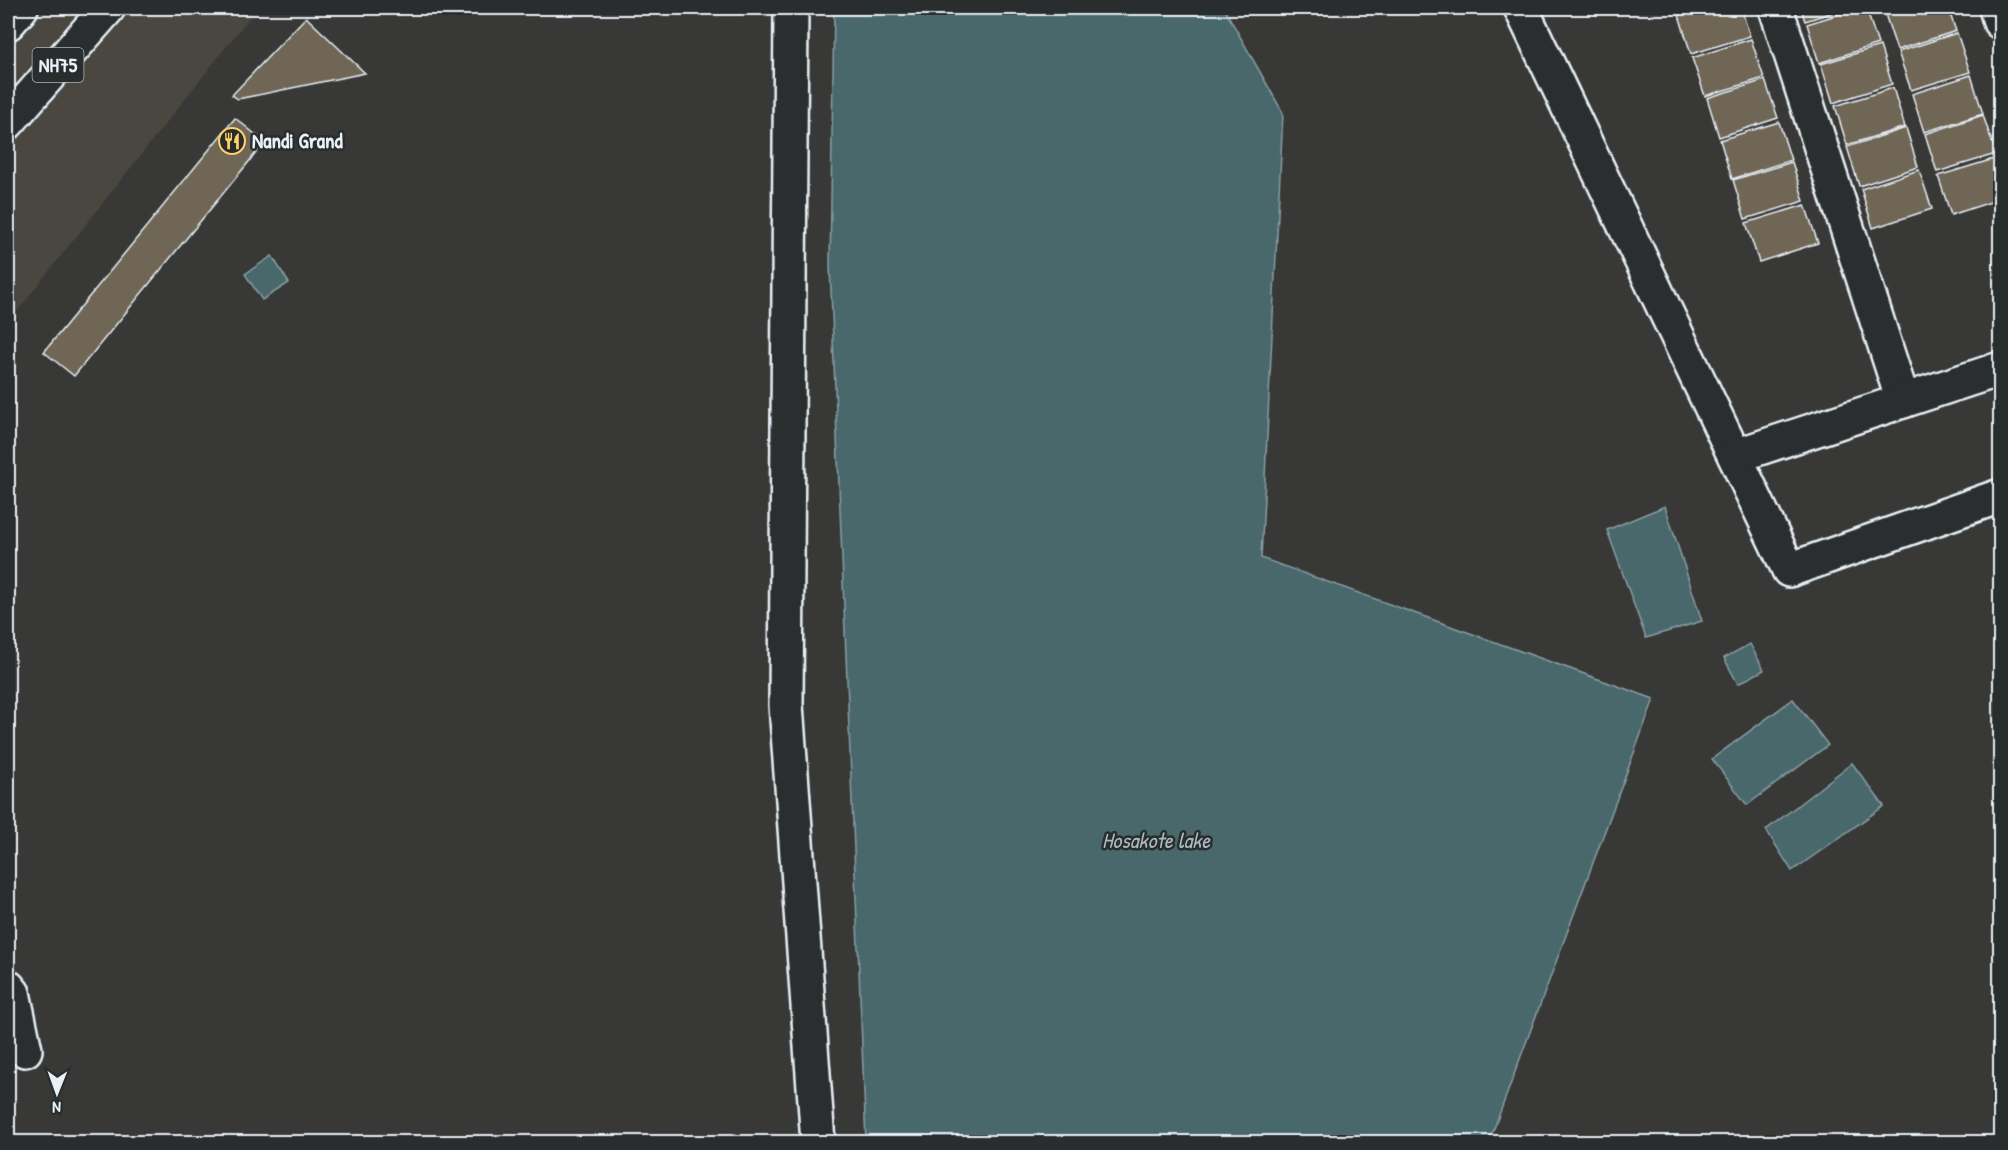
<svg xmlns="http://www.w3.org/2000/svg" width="2008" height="1150" font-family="'Patrick Hand',sans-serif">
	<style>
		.built { fill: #494640 }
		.water { fill: #4a686c; stroke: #899fa4; stroke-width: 1.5 }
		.building { fill: #706657; stroke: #e8f1f8; stroke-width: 1.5 }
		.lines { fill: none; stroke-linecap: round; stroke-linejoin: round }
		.minor-casing { stroke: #e8f1f8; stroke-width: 38 }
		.highway-casing { stroke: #e8f1f8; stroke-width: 38 }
		.minor { stroke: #2a2d2e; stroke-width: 33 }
		.highway { stroke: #2a2d2e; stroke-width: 33 }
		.labels { text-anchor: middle; stroke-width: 5; stroke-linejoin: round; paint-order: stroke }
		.shield { fill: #2a2d2e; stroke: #afb6bb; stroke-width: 1.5 }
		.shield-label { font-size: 20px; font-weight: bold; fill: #e8f1f8 }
		.poi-label { font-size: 21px; font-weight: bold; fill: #e8f1f8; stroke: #2a2d2e; text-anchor: start }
		.water-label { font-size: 22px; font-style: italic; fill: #a9bac0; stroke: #2a2d2e }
	</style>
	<rect width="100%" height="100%" fill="#383836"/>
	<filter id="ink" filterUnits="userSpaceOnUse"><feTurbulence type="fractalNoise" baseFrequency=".0167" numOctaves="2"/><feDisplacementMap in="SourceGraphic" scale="12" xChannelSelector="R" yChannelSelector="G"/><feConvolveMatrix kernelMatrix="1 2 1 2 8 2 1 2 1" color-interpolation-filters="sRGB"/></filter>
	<g filter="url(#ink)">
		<path class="built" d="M8,8H257L8,323Z"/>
		<g class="water">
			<path d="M834,8H1224L1283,113L1261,558L1654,699L1489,1142H866L830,266Z"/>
			<path d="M272,256L289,283L262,300L245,274Z"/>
			<path d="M1665,506L1702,621L1646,638L1607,530Z"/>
			<path d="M1750,644L1764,670L1738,684L1724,658Z"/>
			<path d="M1793,699L1828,745L1747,805L1712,759Z"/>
			<path d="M1852,763L1884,806L1792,871L1766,830Z"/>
		</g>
		<g class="building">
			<path d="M1676,8H1698L1678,14Z"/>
			<path d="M1704,8H1741L1750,36L1691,54L1679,15Z"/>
			<path d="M1801,8H1847L1805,21Z"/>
			<path d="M1859,8H1866L1878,44L1819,63L1807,24Z"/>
			<path d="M1896,8H1948L1956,31L1897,50L1884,11Z"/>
			<path d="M306,17L365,73L238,99L232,95Z"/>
			<path d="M1957,33L1970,72L1911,90L1898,52Z"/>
			<path d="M1751,39L1764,78L1705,96L1692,58Z"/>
			<path d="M1880,46L1892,84L1833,103L1821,64Z"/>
			<path d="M1971,75L1983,114L1924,132L1912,94Z"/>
			<path d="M1765,80L1778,118L1719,137L1707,98Z"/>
			<path d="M1893,88L1905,127L1847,145L1835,106Z"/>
			<path d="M1983,115L1996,154L1937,172L1925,134Z"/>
			<path d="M235,118L265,142L74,376L44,352Z"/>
			<path d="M1779,122L1791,160L1732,179L1720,140Z"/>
			<path d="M1906,128L1918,167L1859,186L1847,147Z"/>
			<path d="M1997,158L2000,168V199L1951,215L1938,176Z"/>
			<path d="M1792,162L1804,201L1745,219L1733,180Z"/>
			<path d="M1919,170L1932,209L1873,228L1861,189Z"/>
			<path d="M1805,205L1818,243L1759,262L1746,223Z"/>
			<path d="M8,1034L13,1120H8Z"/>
		</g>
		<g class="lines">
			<defs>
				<g id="minor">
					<path d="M791,8L786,705L818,1142"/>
					<path d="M1521,8L1789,570L2000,496"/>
					<path d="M1776,8L1903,401"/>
					<path d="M1996,8L2000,22"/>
					<path d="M1735,456L2000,369"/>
					<path d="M8,987L13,993L25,1050"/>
				</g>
				<g id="highway">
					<path d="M8,23L21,8"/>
					<path d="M8,122L108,8"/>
				</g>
			</defs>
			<use href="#minor" class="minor-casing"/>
			<use href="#highway" class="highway-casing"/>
			<use href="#minor" class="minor"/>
			<use href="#highway" class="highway"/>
		</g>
	</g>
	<defs>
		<symbol id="restaurant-ring" viewBox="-11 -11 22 22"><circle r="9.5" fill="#2a2d2e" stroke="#ffd166" stroke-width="1.5"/><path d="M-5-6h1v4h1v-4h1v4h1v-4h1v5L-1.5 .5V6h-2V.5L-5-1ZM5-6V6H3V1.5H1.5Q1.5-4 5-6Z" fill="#ffd166"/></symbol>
	</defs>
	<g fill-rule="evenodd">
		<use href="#restaurant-ring" x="217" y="126" width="30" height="30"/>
	</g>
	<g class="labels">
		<rect class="shield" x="32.5" y="48" width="51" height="34" rx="4.5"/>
		<g class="shield-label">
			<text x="58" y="72">NH75</text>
		</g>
		<g class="poi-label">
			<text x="252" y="148">Nandi Grand</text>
		</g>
		<g class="water-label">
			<text x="1156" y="848">Hosakote lake</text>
		</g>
	</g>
	<rect width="2008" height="1150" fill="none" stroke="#2a2d2e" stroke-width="30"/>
	<rect x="15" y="15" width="1978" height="1120" fill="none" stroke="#e8f1f8" stroke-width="2" filter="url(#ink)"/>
	<g transform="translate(57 1093) rotate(181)" stroke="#2a2d2e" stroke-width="4.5" paint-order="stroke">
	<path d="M0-4.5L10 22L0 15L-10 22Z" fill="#e8f1f8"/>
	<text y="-9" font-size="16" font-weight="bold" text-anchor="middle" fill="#e8f1f8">N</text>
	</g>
</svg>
